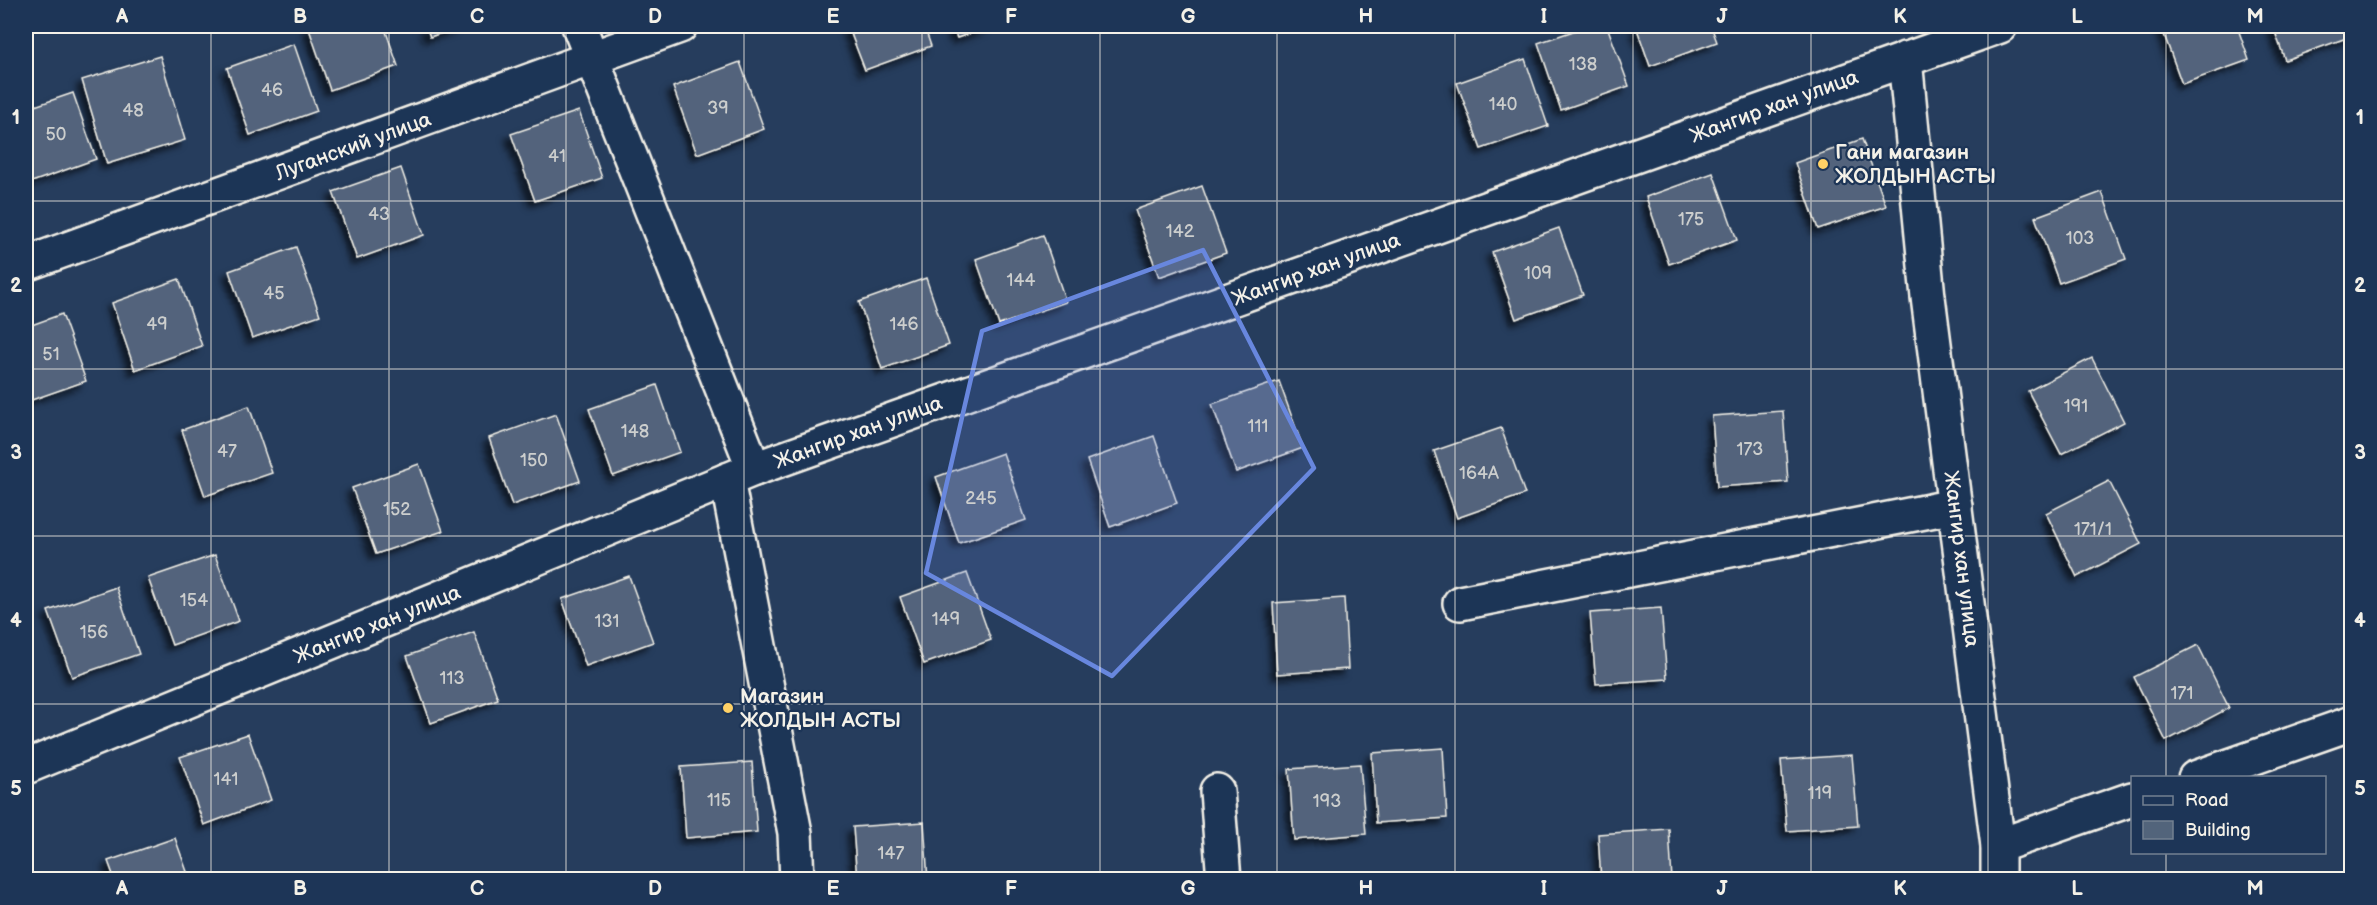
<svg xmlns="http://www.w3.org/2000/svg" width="2377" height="905" font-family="'Balsamiq Sans',sans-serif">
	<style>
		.building { fill: #52647b; stroke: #f4f1e8; stroke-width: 1.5; filter: url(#shadow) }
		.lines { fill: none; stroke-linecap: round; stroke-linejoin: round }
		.minor-casing { stroke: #f4f1e8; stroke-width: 38 }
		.minor { stroke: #1d3557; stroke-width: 33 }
		.marked { fill: #6887de; fill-opacity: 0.2; stroke: #6887de; stroke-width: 4.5; stroke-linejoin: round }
		.grid { fill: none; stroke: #f4f1e8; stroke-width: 1.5; stroke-opacity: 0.55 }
		.poi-dot { fill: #ffd166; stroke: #1d3557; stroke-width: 2 }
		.labels { text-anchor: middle; stroke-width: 4.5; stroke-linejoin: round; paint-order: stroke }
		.number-label { font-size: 18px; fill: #cccecd }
		.street-label { font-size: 21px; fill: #f4f1e8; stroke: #1d3557 }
		.poi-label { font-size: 21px; font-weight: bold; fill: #f4f1e8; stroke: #1d3557; text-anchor: start }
		.neatline { fill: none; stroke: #f4f1e8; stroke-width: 2 }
		.grid-label { font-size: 20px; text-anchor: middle; font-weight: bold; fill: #f4f1e8 }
	</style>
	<defs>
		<filter id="shadow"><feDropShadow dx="-5.5" dy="5.5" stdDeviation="3" flood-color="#0009"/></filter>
	</defs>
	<rect width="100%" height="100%" fill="#263d5d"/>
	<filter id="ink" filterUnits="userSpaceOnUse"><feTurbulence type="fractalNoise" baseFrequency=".0167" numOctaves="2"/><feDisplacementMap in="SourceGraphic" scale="12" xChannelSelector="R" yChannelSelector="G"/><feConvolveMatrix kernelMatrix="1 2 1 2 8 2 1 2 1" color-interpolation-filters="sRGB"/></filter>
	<g filter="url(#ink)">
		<g class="building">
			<path d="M308,26H384L398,66L330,90Z"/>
			<path d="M426,26H462L430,37Z"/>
			<path d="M848,26H924L931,46L865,70Z"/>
			<path d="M952,26H992L957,38Z"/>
			<path d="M1588,26H1607L1629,86L1561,110L1538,43Z"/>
			<path d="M1636,26H1711L1717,42L1650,66Z"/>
			<path d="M2161,26H2237L2249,60L2182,84Z"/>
			<path d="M2273,26H2349L2352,36L2285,60Z"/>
			<path d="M294,44L317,111L250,135L227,68Z"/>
			<path d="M160,56L185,140L107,164L82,80Z"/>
			<path d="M1525,59L1548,126L1481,149L1457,83Z"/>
			<path d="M740,62L764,129L697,154L673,87Z"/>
			<path d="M73,93L96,159L29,183L26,174V109Z"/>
			<path d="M579,111L602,178L535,201L511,134Z"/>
			<path d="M1862,139L1886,206L1818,229L1795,163Z"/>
			<path d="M401,168L424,235L357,259L333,192Z"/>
			<path d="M1713,173L1737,240L1669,264L1646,197Z"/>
			<path d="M1202,186L1226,253L1159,277L1135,210Z"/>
			<path d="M2102,192L2126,259L2059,283L2035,217Z"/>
			<path d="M1559,228L1583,295L1516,319L1492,252Z"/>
			<path d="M1043,235L1066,302L999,325L976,259Z"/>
			<path d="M296,247L320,315L252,338L229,271Z"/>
			<path d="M926,278L949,345L882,369L859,302Z"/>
			<path d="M179,279L202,346L135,370L112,303Z"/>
			<path d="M62,314L86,381L26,402V327Z"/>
			<path d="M2092,358L2124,422L2061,454L2028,391Z"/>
			<path d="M1279,381L1303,448L1236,472L1212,404Z"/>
			<path d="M657,385L680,452L613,476L589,409Z"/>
			<path d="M249,406L272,473L205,496L182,430Z"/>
			<path d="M1783,411L1788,482L1717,487L1712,416Z"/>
			<path d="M556,414L580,481L512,505L489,438Z"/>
			<path d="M1501,428L1525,494L1457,518L1434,451Z"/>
			<path d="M1154,436L1177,503L1110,527L1087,460Z"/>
			<path d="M1003,453L1026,520L959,543L936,477Z"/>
			<path d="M419,464L443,531L376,554L352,488Z"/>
			<path d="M2109,481L2141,544L2077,577L2046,513Z"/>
			<path d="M215,555L239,621L172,645L148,578Z"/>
			<path d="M967,573L991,640L924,664L900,597Z"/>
			<path d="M629,576L653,642L586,666L562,599Z"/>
			<path d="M116,587L139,654L72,677L48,611Z"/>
			<path d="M1344,598L1348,669L1277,674L1273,603Z"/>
			<path d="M1661,608L1667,679L1596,684L1590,613Z"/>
			<path d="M474,632L498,699L431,723L407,656Z"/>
			<path d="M2198,645L2229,708L2166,741L2134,677Z"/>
			<path d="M248,734L271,800L204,825L180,757Z"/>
			<path d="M1443,748L1447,818L1376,823L1372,753Z"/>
			<path d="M1852,755L1858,826L1787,831L1781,760Z"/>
			<path d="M752,762L757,832L686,838L681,767Z"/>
			<path d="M1360,764L1366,834L1294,840L1289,769Z"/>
			<path d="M924,822L928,880H857L853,827Z"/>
			<path d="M1669,829L1672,880H1601L1598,834Z"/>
			<path d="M175,838L190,880H115L108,861Z"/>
		</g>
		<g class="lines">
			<defs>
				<g id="minor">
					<path d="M579,26L754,469"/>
					<path d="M1905,59L1928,297L1998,846V880"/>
					<path d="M26,264L680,26"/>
					<path d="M727,480L795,833L797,880"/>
					<path d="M1460,603L1955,506"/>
					<path d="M26,767L754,469L2000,26"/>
					<path d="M2195,778L2352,723"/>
					<path d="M1217,791L1224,880"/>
					<path d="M1998,846L2132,799"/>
				</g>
			</defs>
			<use href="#minor" class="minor-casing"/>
			<use href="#minor" class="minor"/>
		</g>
	</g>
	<path class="marked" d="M1203,250L1314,468L1112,676L926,573L982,331Z"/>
	<path class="grid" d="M211,26V880M389,26V880M566,26V880M744,26V880M922,26V880M1100,26V880M1277,26V880M1455,26V880M1633,26V880M1811,26V880M1988,26V880M2166,26V778M26,201H2352M26,369H2352M26,536H2352M26,704H2352M2166,852V880"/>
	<g class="poi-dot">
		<circle cx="1823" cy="164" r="6"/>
		<circle cx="728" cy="708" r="6"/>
	</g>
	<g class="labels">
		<g class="number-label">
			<text x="1583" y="70">138</text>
			<text x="272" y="96">46</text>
			<text x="1503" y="110">140</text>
			<text x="718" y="114">39</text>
			<text x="133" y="116">48</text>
			<text x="56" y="140">50</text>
			<text x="557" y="162">41</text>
			<text x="379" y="220">43</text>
			<text x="1691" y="225">175</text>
			<text x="1180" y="237">142</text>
			<text x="2080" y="244">103</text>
			<text x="1538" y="279">109</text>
			<text x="1021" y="286">144</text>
			<text x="274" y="299">45</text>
			<text x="157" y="330">49</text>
			<text x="904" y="330">146</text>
			<text x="51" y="360">51</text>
			<text x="2076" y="412">191</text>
			<text x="1258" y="432">111</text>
			<text x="635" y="437">148</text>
			<text x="1750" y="455">173</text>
			<text x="227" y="457">47</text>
			<text x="534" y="466">150</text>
			<text x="1479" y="479">164А</text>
			<text x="981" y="504">245</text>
			<text x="397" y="515">152</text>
			<text x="2093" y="535">171/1</text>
			<text x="194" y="606">154</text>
			<text x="946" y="625">149</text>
			<text x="607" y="627">131</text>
			<text x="94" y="638">156</text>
			<text x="452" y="684">113</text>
			<text x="2182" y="699">171</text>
			<text x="226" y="785">141</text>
			<text x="1820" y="799">119</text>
			<text x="719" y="806">115</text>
			<text x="1327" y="807">193</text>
			<text x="891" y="859">147</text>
		</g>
		<g class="street-label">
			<text transform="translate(1774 106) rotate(-20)" y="7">Жангир хан улица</text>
			<text transform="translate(353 146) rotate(-20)" y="7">Луганский улица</text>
			<text transform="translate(1316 269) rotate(-20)" y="7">Жангир хан улица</text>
			<text transform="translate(858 432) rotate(-20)" y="7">Жангир хан улица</text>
			<text transform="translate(1962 559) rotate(83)" y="7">Жангир хан улица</text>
			<text transform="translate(377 624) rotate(-22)" y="7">Жангир хан улица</text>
		</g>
		<g class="poi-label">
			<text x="1835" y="159">Гани магазин<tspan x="1835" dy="24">ЖОЛДЫН АСТЫ</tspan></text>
			<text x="740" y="703">Магазин<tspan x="740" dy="24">ЖОЛДЫН АСТЫ</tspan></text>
		</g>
	</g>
	<rect width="2377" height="905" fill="none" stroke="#1d3557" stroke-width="66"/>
	<rect x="2131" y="776" width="195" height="78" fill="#1d3557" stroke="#738091" stroke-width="1.5"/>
	<rect x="2143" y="796" width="30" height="9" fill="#1d3557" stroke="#738091" stroke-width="1.5"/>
	<text x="2185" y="806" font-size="18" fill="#f4f1e8">Road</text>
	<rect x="2143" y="821" width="30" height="18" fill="#52647b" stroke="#738091" stroke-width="1.5"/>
	<text x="2185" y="836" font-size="18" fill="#f4f1e8">Building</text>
	<rect x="33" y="33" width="2311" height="839" class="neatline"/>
	<g class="grid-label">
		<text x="122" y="23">A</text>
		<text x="300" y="23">B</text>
		<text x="477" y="23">C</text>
		<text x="655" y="23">D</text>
		<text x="833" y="23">E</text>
		<text x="1011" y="23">F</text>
		<text x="1188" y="23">G</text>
		<text x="1366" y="23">H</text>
		<text x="1544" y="23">I</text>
		<text x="1722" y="23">J</text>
		<text x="1900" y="23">K</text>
		<text x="2077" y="23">L</text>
		<text x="2255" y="23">M</text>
		<text x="16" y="124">1</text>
		<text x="2360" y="124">1</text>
		<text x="16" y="292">2</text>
		<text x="2360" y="292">2</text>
		<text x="16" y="459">3</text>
		<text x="2360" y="459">3</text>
		<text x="16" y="627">4</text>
		<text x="2360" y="627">4</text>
		<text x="16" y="795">5</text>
		<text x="2360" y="795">5</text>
		<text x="122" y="895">A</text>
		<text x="300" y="895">B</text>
		<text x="477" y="895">C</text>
		<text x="655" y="895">D</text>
		<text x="833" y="895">E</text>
		<text x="1011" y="895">F</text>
		<text x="1188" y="895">G</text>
		<text x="1366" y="895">H</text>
		<text x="1544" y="895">I</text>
		<text x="1722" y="895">J</text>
		<text x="1900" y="895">K</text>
		<text x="2077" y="895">L</text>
		<text x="2255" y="895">M</text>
	</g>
</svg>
